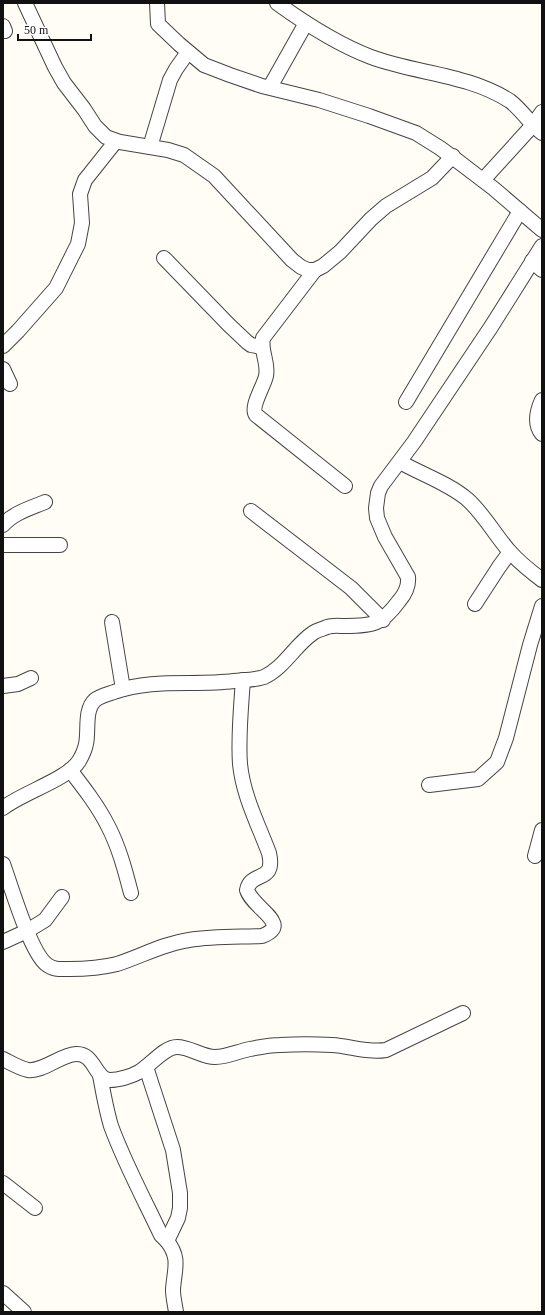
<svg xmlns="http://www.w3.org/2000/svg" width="545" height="1315" font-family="'Times New Roman',serif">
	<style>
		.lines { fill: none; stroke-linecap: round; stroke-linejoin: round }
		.minor-casing { stroke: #444; stroke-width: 16 }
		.minor { stroke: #fff; stroke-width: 14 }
	</style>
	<rect width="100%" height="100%" fill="#fffdf5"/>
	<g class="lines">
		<defs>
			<g id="minor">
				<path d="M25,3L55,67L64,83L84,109L95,126L106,137L120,142L168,150L184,155L214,176L292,260L301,267L308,270H315L323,266L340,252L371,219L386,206L432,178L453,156"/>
				<path d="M157,3L158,24L179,44L204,65L230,75L262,86L319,100L369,116L416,133L440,148L459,162L493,188L542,230"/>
				<path d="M277,3C306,24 337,44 371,57C417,74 468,74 510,101C518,107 526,117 533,125L483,180"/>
				<path d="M3,26L5,31"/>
				<path d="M270,87L306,23"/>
				<path d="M542,112L533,125L542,133"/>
				<path d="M150,147L170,80L176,69L188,52"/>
				<path d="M164,258L229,325L247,342L251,345L262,347"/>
				<path d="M532,261L542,270"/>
				<path d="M315,270L263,338C260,351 269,363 266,376C264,386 250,407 256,415L345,486"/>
				<path d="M3,346L18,331L56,288L78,244L82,223L80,194L85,180L116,141"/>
				<path d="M3,369L10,384"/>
				<path d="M542,400C537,411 534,424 542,434"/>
				<path d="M406,402L520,211"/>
				<path d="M400,462C421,474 448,483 467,499C484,514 495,535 510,552C519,562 530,571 542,580"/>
				<path d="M251,511L351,588L383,620"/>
				<path d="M3,525C13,513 31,508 45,502"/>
				<path d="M3,545H60"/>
				<path d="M475,604L499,567L510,552"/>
				<path d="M112,622L123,689"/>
				<path d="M3,686L18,684L31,678"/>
				<path d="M70,770C84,788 98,806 108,826C119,847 125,870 131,893"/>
				<path d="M429,785L478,779L497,762L506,738L530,645L542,606"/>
				<path d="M3,808C22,793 68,779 79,761C82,756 85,749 86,744C89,731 84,710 95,700C100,696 108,694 114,692C153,678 194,686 234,681C243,680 255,680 264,677C284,668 295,645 313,633C317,630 323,629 327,627C333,625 340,626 345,626C374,626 382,624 399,601C405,594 409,586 408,577L385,537L377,518L376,508L378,493L381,486L414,442L491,327L542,246"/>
				<path d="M535,856L542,830"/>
				<path d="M3,864C11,886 30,951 46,964C53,970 61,969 69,969C85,969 101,968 117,964C142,956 162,944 189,940C213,936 238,937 262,936C293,924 253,909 247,890C251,870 276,884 269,853C258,824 243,795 240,764C238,738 241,707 243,680"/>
				<path d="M3,942L27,931L45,920L62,897"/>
				<path d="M3,1059C11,1063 19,1068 28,1070C43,1072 60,1055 76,1054C95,1053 95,1080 110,1080C119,1080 132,1076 139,1072C150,1066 164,1047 177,1047C190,1047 202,1057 215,1057C227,1057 239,1051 250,1049C260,1047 271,1045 280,1045C297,1044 315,1044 332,1045C350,1046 368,1053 386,1050L463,1013"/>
				<path d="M146,1067L173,1150L180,1193V1208L178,1218L167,1241C181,1259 174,1270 173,1290C173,1297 175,1305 176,1312"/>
				<path d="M100,1075C103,1092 106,1109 111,1126C125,1164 144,1199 161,1235L167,1241"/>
				<path d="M3,1183L35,1208"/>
				<path d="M3,1293L24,1312"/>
			</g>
		</defs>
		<use href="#minor" class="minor-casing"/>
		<use href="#minor" class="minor"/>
	</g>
	<rect width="545" height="1315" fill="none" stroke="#111111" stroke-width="8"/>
	<path d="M18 34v6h73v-6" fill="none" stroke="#111111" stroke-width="2"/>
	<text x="24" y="34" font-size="12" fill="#111111" stroke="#ffffff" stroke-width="3" paint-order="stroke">50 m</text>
</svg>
